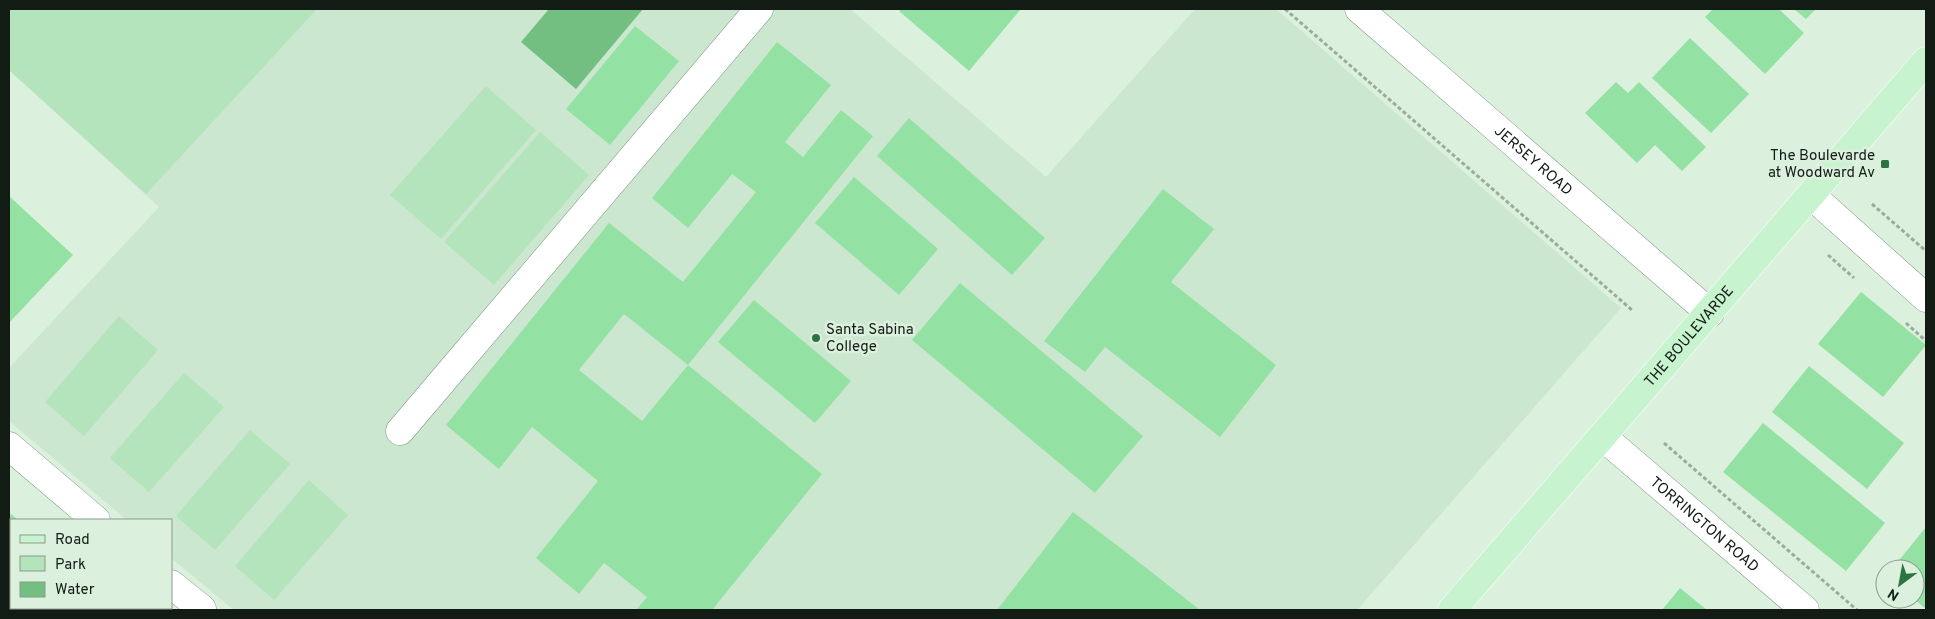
<svg xmlns="http://www.w3.org/2000/svg" width="1935" height="619" font-family="Overpass,sans-serif">
	<style>
		.built { fill: #cbe7cf }
		.green { fill: #b4e4bb }
		.water { fill: #72bf81 }
		.building { fill: #94e2a3 }
		.lines { fill: none; stroke-linecap: round; stroke-linejoin: round }
		.minor-casing { stroke: #829685; stroke-width: 29 }
		.major-casing { stroke: #fff; stroke-width: 29 }
		.path { stroke: #9bac9d; stroke-width: 3; stroke-dasharray: 4 2.5; stroke-linecap: butt }
		.minor { stroke: #fff; stroke-width: 28 }
		.major { stroke: #c7f4cf; stroke-width: 28 }
		.poi-dot { fill: #2e7440; stroke: #dbf0dd; stroke-width: 2 }
		.labels { text-anchor: middle; stroke-width: 5; stroke-linejoin: round; paint-order: stroke }
		.poi-label { font-size: 15px; fill: #131b15; stroke: #dbf0dd; text-anchor: end }
		.street-label { font-size: 15px; fill: #131b15; stroke: #dbf0dd }
	</style>
	<rect width="100%" height="100%" fill="#dbf0dd"/>
	<path class="built" d="M9,9H850L1046,177L1195,9H1276L1621,308L1357,610H234L171,558V520H127L9,421V368L159,207L9,70Z"/>
	<g class="green">
		<path d="M9,9H317L146,194L9,70Z"/>
		<path d="M486,86L536,130L441,239L390,195Z"/>
		<path d="M540,132L589,175L494,285L444,242Z"/>
		<path d="M119,316L158,350L84,436L45,402Z"/>
		<path d="M184,373L224,407L149,492L110,458Z"/>
		<path d="M250,430L290,464L215,550L176,516Z"/>
		<path d="M309,480L348,515L274,600L235,566Z"/>
	</g>
	<path class="water" d="M549,9H643L576,89L521,42Z"/>
	<g class="building">
		<path d="M901,9H1021L969,71L899,11Z"/>
		<path d="M1713,9H1779L1804,33L1765,74L1705,17Z"/>
		<path d="M1794,9H1816L1806,19Z"/>
		<path d="M635,26L679,61L610,145L566,109Z"/>
		<path d="M1690,38L1749,94L1711,133L1652,78Z"/>
		<path d="M777,42L831,85L785,142L803,157L841,110L873,136L688,365L624,314L579,370L642,421L688,365L822,474L712,610H636L647,597L604,563L579,594L536,558L598,481L532,427L499,469L446,425L609,223L683,282L756,192L732,174L688,228L652,198Z"/>
		<path d="M1616,82L1628,93L1639,82L1706,147L1682,171L1655,145L1637,163L1585,113Z"/>
		<path d="M909,118L1045,238L1012,275L877,156Z"/>
		<path d="M854,177L938,249L899,295L815,223Z"/>
		<path d="M1163,189L1214,229L1171,282L1276,365L1220,437L1105,347L1085,372L1044,341Z"/>
		<path d="M9,196L73,255L9,323Z"/>
		<path d="M960,283L1143,436L1095,493L912,340Z"/>
		<path d="M1861,292L1926,345L1883,397L1818,344Z"/>
		<path d="M754,300L851,381L815,423L718,342Z"/>
		<path d="M1809,366L1904,443L1867,489L1772,412Z"/>
		<path d="M1763,423L1885,523L1846,571L1723,472Z"/>
		<path d="M1073,512L1118,546L1200,610H997Z"/>
		<path d="M11,514L18,520H11V603L9,601V516Z"/>
		<path d="M1926,527V609L1915,600V569H1892Z"/>
		<path d="M1680,588L1707,610H1662Z"/>
		<path d="M120,608H155L158,610H118Z"/>
	</g>
	<g class="lines">
		<defs>
			<g id="minor">
				<path id="s1" d="M1359,9L1710,313"/>
				<path d="M1811,195L1926,298"/>
				<path d="M400,431L759,9"/>
				<path id="s2" d="M1603,437L1805,610"/>
				<path d="M9,446L96,520"/>
				<path d="M171,584L202,609"/>
			</g>
			<g id="major">
				<path id="s3" d="M1452,610L1926,61"/>
			</g>
		</defs>
		<use href="#minor" class="minor-casing"/>
		<use href="#major" class="major-casing"/>
		<g class="path">
			<path d="M1285,9L1632,310"/>
			<path d="M1872,204L1926,251"/>
			<path d="M1828,255L1854,278"/>
			<path d="M1906,323L1926,341"/>
			<path d="M1664,443L1857,610"/>
		</g>
		<use href="#minor" class="minor"/>
		<use href="#major" class="major"/>
	</g>
	<g class="poi-dot">
		<rect x="1880" y="159" width="10" height="10" rx="2.5"/>
		<circle cx="816" cy="338" r="5"/>
	</g>
	<g class="labels">
		<g class="poi-label">
			<text x="1875" y="160">The Boulevarde<tspan x="1875" dy="17">at Woodward Av</tspan></text>
			<text x="826" y="334" text-anchor="start">Santa Sabina<tspan x="826" dy="17">College</tspan></text>
		</g>
		<g class="street-label">
			<text dy="5" stroke="none"><textPath href="#s1" startOffset="231">JERSEY ROAD</textPath></text>
			<text dy="5" stroke="none"><textPath href="#s3" startOffset="362">THE BOULEVARDE</textPath></text>
			<text dy="5" stroke="none"><textPath href="#s2" startOffset="134">TORRINGTON ROAD</textPath></text>
		</g>
	</g>
	<rect width="1935" height="619" fill="none" stroke="#131b15" stroke-width="20"/>
	<rect x="10" y="519" width="162" height="90" fill="#dbf0dd" stroke="#8b9b8d"/>
	<rect x="20" y="535" width="25" height="8" fill="#c7f4cf" stroke="#8b9b8d"/>
	<text x="55" y="544" font-size="15" fill="#131b15">Road</text>
	<rect x="20" y="556" width="25" height="15" fill="#b4e4bb" stroke="#8b9b8d"/>
	<text x="55" y="569" font-size="15" fill="#131b15">Park</text>
	<rect x="20" y="582" width="25" height="15" fill="#72bf81" stroke="#8b9b8d"/>
	<text x="55" y="594" font-size="15" fill="#131b15">Water</text>
	<g transform="translate(1900 584) rotate(212)"><circle r="24" fill="#dbf0dd" stroke="#8b9b8d"/>
	<path d="M0-4L9 19L0 12L-9 19Z" fill="#2e7440"/>
	<text y="-8" font-size="14" font-weight="bold" text-anchor="middle" fill="#131b15">N</text>
	</g>
</svg>
